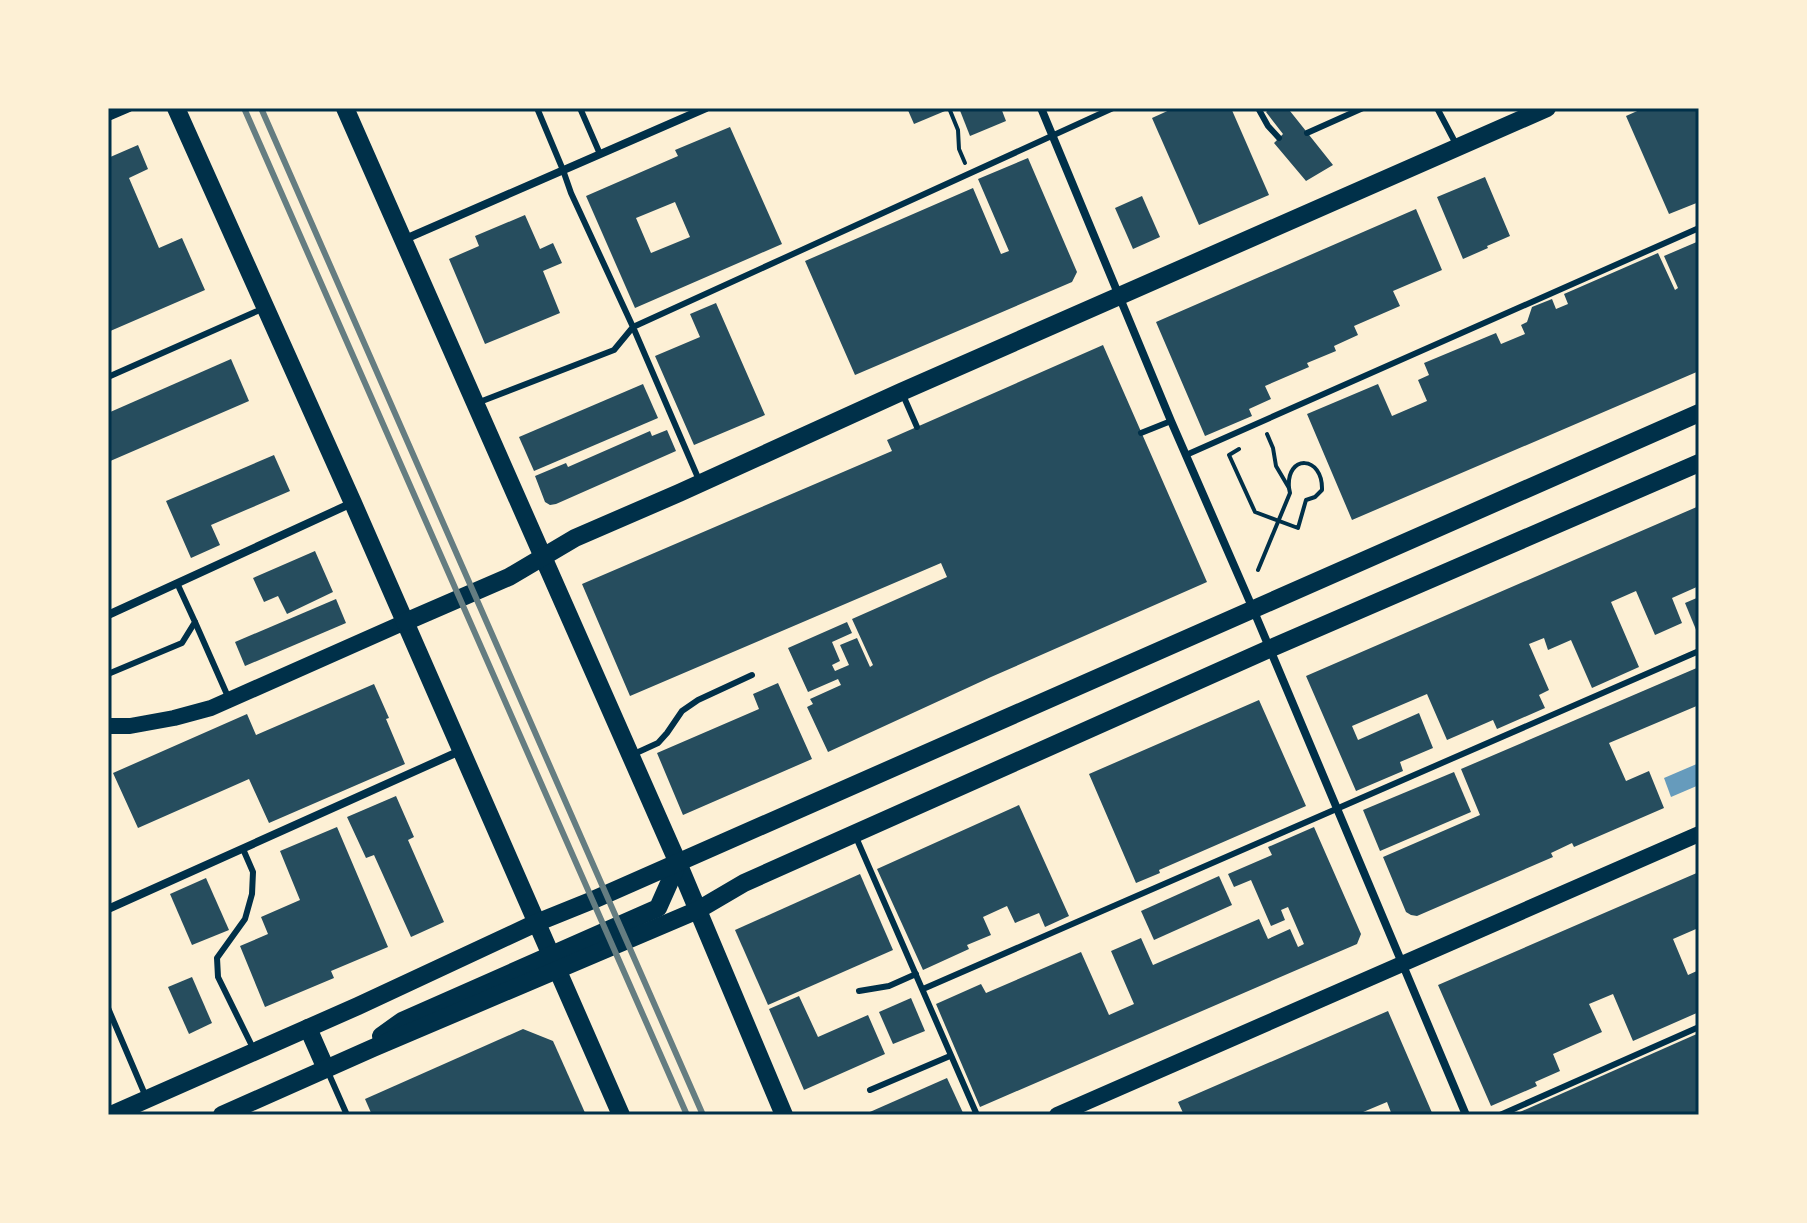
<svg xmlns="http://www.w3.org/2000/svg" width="1807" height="1223" font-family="'Varela Round',sans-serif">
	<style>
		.water { fill: #669bbc }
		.building { fill: #264d5e; fill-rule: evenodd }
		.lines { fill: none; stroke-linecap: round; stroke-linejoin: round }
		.path { stroke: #003049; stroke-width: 4 }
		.service { stroke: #003049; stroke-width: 6 }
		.minor { stroke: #003049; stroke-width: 8 }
		.secondary { stroke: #003049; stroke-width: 16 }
		.primary { stroke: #003049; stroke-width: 18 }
		.rail { stroke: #657d81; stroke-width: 6 }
		.neatline { fill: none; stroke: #003049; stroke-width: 3 }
	</style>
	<rect width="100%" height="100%" fill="#fdf0d5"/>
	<path class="water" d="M1699,763V785L1671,797L1664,778Z"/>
	<g class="building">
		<path d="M907,108H944L945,111L914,124Z"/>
		<path d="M959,108H1001L1006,121L970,136Z"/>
		<path d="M1174,108H1231L1269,195L1199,225L1152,118Z"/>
		<path d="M1271,108H1293L1290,111L1333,165L1306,181L1274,143L1283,134L1266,112Z"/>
		<path d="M1644,108H1699V202L1669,214L1626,116Z"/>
		<path d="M730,127L782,244L635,308L586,196L678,156L675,150ZM675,202L690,237L651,253L636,218Z"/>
		<path d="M138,145L148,169L129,178L159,248L182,238L205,290L108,332V158Z"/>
		<path d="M1028,158L1077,272L1072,282L855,375L805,261L973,188L1001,254L1009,251L978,179Z"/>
		<path d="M1485,177L1510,236L1487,246L1488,248L1463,259L1437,197Z"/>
		<path d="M1142,196L1160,237L1133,249L1115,208Z"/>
		<path d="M1416,209L1442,270L1393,291L1400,306L1354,326L1358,335L1334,346L1336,351L1307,363L1309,367L1265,386L1271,399L1249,409L1252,416L1205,436L1156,322Z"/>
		<path d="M525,215L540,249L553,243L562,263L543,271L560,313L485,344L449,259L479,246L475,236Z"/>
		<path d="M1699,241V371L1352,520L1307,414L1378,384L1392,416L1427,401L1418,380L1429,375L1424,363L1496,333L1501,344L1525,334L1521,325L1527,322L1532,307L1552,299L1556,309L1568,304L1564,294L1658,253L1675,290L1678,288L1664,256Z"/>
		<path d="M716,303L765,415L694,445L655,356L700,337L690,314Z"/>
		<path d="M1103,345L1207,582L991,677L828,752L807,707L813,704L810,699L841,685L838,679L808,692L788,648L847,622L852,633L832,642L840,661L832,665L835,671L849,665L840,645L857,638L870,667L873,665L852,619L947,577L941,563L630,696L582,584L892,451L887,440Z"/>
		<path d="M231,359L249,401L108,462V413Z"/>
		<path d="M643,384L658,418L534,471L519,437Z"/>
		<path d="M667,430L676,451L556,504L550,505L545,502L535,476L566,463L568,467L650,431L652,436Z"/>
		<path d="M274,455L290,491L211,525L220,545L191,558L166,501Z"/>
		<path d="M1699,506V586L1672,598L1682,623L1655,635L1636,591L1611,602L1639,667L1592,688L1571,640L1548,650L1544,638L1529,644L1549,690L1539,695L1545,708L1497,729L1493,720L1447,740L1427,694L1352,726L1358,740L1419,713L1433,748L1400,762L1403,771L1356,791L1306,676Z"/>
		<path d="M315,551L333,592L287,614L278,596L264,602L253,578Z"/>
		<path d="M1699,597V637L1685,603Z"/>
		<path d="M336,599L346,623L245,666L235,642Z"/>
		<path d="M1699,667V705L1609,743L1626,781L1649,771L1664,808L1574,847L1572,843L1551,853L1553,857L1417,916L1411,915L1406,912L1383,857L1480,815L1461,769Z"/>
		<path d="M778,683L812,759L683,815L657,753L759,709L753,694Z"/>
		<path d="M374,684L389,718L386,719L405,764L269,823L249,779L138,828L113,773L247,714L256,735Z"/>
		<path d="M1259,700L1306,806L1159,870L1160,873L1136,883L1089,774Z"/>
		<path d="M1454,772L1471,812L1380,851L1363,810Z"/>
		<path d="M396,796L414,837L408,840L444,922L411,937L374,855L366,858L347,817Z"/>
		<path d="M1019,805L1069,916L1045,927L1039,913L1015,923L1007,906L983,917L991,935L967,945L969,949L923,970L877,869Z"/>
		<path d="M337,827L388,947L331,971L334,978L265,1007L240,946L268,934L261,917L300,900L280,851Z"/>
		<path d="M1314,827L1361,934L1357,944L980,1107L936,1004L981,984L986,993L1081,952L1109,1015L1134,1004L1111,951L1141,938L1153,965L1259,919L1268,939L1290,929L1298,947L1304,944L1288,907L1281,910L1285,920L1271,926L1251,880L1234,887L1228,874L1272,855L1268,847Z"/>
		<path d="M1699,872V935L1696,929L1673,939L1688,975L1699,970V1012L1633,1041L1613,994L1589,1004L1602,1032L1553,1054L1560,1071L1535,1082L1537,1086L1491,1106L1438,985Z"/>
		<path d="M860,874L893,950L768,1005L735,930Z"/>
		<path d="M1219,876L1232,905L1154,940L1141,911Z"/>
		<path d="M206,878L229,930L192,945L170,894Z"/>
		<path d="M192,977L212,1023L189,1034L168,987Z"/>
		<path d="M799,996L818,1037L868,1015L885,1054L804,1090L769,1009Z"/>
		<path d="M911,998L925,1031L893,1044L879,1012Z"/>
		<path d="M1388,1011L1433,1115H1392L1387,1102L1356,1115H1184L1178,1102Z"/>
		<path d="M523,1029L553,1041L586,1115H372L365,1099Z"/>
		<path d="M1699,1033V1115H1513Z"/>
		<path d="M947,1078L964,1115H863Z"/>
	</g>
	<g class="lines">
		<g class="path">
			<path d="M949,108L958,130L959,149L965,163"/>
			<path d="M1239,449L1229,455L1255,512L1298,528L1306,500L1315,497L1322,490C1323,455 1286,454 1289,488L1276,466L1273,448L1267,434"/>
			<path d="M1258,570L1290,493L1289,488"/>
		</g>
		<g class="service">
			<path d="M580,108L600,154"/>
			<path d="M1258,108L1268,126L1279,138"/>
			<path d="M1437,108L1456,144"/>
			<path d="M1307,133L1363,108"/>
			<path d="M108,377L262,309"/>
			<path d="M903,395L917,427"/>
			<path d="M477,403L614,350L633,327L571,193L563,170L537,108"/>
			<path d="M1141,433L1171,421"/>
			<path d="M1186,455L1699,228"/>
			<path d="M699,480L633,327L1113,108"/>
			<path d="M195,622L229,699"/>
			<path d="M108,674L182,643L195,622L177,583"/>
			<path d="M634,754L658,743L667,733L682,711L698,700L752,675"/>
			<path d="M855,835L977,1115"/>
			<path d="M243,849L253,872L252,894L245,919L217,958L218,977L253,1048"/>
			<path d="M923,989L1699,651"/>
			<path d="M859,991L889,986L916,974"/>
			<path d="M108,1008L146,1097"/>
			<path d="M328,1072L347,1115"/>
			<path d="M870,1090L950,1056"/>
			<path d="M1500,1115L1699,1027"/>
		</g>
		<g class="minor">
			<path d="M1041,108L1171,421L1253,609L1466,1115"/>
			<path d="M108,117L129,108"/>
			<path d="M403,240L706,108"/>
			<path d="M108,615L352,503"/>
			<path d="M108,909L460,751"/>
		</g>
		<g class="secondary">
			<path d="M108,726H130L174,718L211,708L405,622"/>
			<path d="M1057,1115L1699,834"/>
		</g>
		<g class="primary">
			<path d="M176,108L353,503L621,1115"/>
			<path d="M345,108L678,863L784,1115"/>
			<path d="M405,622L509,577L575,538L679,493L901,392L1547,108"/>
			<path d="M308,1028L326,1069"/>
			<path d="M381,1036L402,1021L658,908L678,863"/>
			<path d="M111,1115L358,1006L536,923L593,900L1699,413"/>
			<path d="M222,1115L373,1048L698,910L744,883L1269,649L1699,463"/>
		</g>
		<g class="rail">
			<path d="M244,108L687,1115"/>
			<path d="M261,108L703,1115"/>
		</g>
	</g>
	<rect width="1807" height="1223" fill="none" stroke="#fdf0d5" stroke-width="220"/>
	<rect x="110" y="110" width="1587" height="1003" class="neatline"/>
</svg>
